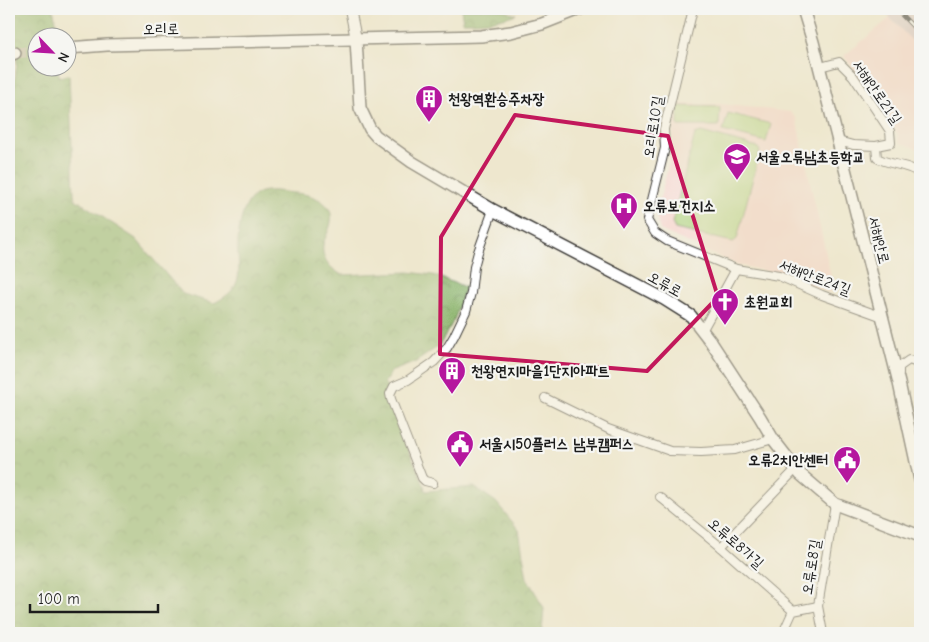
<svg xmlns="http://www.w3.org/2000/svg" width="929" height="642" font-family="'Comic Neue','Poor Story',sans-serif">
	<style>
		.built { fill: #f7d1c8 }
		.industrial { fill: #d2bfc0 }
		.green { fill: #aed17a; stroke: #65764b }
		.forest { fill: url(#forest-crowns); stroke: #536843 }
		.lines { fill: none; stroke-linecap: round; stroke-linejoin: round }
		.secondary-tunnel { stroke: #c4beaa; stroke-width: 11; stroke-dasharray: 11 5.5; stroke-linecap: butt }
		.minor-casing { stroke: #3c3a37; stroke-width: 10 }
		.tertiary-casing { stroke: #3c3a37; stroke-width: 12 }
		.secondary-casing { stroke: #3c3a37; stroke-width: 14 }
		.minor { stroke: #fff; stroke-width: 8 }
		.tertiary { stroke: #fff; stroke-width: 10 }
		.secondary { stroke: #fff; stroke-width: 11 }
		.rail-casing { stroke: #1c1c1c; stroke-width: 4.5 }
		.rail { stroke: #f6f6f2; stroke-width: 2.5; stroke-dasharray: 8; stroke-linecap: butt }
		.marked { fill: none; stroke: #c2185b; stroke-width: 4; stroke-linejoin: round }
		.labels { text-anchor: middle; stroke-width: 4.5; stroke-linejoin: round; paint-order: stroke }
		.street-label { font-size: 15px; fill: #1c1c1c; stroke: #f6f6f2 }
		.poi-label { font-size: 15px; font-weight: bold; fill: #1c1c1c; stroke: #f6f6f2; text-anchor: start }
	</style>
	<defs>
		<pattern id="forest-crowns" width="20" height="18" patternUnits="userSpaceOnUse" patternTransform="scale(1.25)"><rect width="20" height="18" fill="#8ab36a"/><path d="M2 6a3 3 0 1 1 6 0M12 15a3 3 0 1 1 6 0" fill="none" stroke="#709156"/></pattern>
	</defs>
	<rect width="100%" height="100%" fill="#f6f6f2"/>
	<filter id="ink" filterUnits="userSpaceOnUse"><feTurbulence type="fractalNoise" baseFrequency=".02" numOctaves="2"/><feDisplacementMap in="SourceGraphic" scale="10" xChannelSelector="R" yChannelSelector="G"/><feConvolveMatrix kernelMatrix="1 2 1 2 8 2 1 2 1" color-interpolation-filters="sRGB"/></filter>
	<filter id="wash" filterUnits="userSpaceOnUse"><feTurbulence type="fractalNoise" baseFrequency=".0096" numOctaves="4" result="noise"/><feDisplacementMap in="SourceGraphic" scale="20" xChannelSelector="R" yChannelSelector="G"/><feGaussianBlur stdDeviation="1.12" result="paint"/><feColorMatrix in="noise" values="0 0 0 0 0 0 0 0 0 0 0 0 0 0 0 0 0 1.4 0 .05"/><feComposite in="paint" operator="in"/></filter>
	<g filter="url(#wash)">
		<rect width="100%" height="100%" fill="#eee7ce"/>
		<g class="built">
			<path d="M890,18L920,49V150L899,142L898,134L844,56Z"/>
			<path d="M675,104H720L790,112L796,118L833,286L831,293L778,274L735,264L660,230L656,214L673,148V129Z"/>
		</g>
		<path class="industrial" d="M884,9H907L920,22V49L890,18Z"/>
		<g class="green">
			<path d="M678,106L720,107L719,126H678Z"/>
			<path d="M728,113L771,124L766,142L723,131Z"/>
			<path d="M701,132L757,147L760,151L737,239L733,242L675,229L672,223L695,134Z"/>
		</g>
		<g class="forest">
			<path d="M9,9H53L57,26V37L38,38V68H58L59,77L69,75L74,194L75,199L136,239L183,294L214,303C222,299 230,294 235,286C242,274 237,258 238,245C238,229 243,197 261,192C269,190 277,191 284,192C294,193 302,193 311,196C331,203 336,215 327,234C326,238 323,241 323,245C321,259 331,269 342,275L408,272L433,275L465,287L455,318L440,345L416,362L390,372L388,379L384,382L388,389L385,394L424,485L425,491L474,487L496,502L519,530L527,578L544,608L542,633H9V378L12,370L9,368V345L11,337L9,335V197L12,195L9,162V86L12,85L15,78L17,63L15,52L9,41Z"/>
			<path d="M461,9H500L516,14C497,21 483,22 463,22Z"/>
		</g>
	</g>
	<g filter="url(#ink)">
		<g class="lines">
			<path class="secondary-tunnel" d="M15,53L38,51"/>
			<defs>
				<g id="minor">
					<path d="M693,9L664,129L665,148L647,220L655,233L667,241L736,269L779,276L822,295L883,317"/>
					<path d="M820,67L839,62L853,76L890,131L891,143L876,146"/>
					<path d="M838,141L853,145L876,146L877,158C889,165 914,165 920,175"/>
					<path d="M702,331L736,269"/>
					<path d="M899,373V367L909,360L920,364"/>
					<path d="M545,398L608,429L670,451L701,452L735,450L773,439"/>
					<path d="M433,483L425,481L422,478L391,399L390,394L394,386L408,380L434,362L447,348L454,336L466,311L471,293L474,267L478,252L493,210"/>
					<path d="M660,497L721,547L793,611"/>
					<path d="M721,547L796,469"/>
					<path d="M783,633L793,611L818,606"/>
					<path d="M823,633L818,606L835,504"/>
				</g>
				<path id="tertiary" d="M350,9L356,39"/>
				<g id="secondary">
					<path d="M803,9L813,42L899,383L920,480"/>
					<path d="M356,39L360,108L370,129L376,136L412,162L493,210L664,299L691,316L711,342L760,417L773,439L800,474L835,504L920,536"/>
					<path d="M68,48L107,45L481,36L511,32L542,24L580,9"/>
					<path d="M9,55L15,53"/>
				</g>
			</defs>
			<use href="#minor" class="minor-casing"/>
			<use href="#tertiary" class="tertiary-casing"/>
			<use href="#secondary" class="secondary-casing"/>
			<use href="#minor" class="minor"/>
			<use href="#tertiary" class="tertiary"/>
			<use href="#secondary" class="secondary"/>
			<defs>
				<path id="rail" d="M896,9L920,34"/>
			</defs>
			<use href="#rail" class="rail-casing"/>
			<use href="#rail" class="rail"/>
		</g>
	</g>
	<path d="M0 0H929V642H0ZM515,115L668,136L718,297L647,371L440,354L441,237Z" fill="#eee7ce" fill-opacity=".55" fill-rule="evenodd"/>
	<path class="marked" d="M515,115L668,136L718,297L647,371L440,354L441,237Z"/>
	<defs>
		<symbol id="building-pin" viewBox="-11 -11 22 30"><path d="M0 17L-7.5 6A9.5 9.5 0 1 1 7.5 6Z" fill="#b5179e" stroke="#f6f6f2"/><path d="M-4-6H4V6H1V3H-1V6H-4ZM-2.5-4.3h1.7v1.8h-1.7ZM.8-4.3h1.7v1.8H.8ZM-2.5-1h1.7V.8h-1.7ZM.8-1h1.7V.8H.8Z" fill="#fff"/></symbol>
		<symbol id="school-pin" viewBox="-11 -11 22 30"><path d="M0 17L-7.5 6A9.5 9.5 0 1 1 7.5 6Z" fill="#b5179e" stroke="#f6f6f2"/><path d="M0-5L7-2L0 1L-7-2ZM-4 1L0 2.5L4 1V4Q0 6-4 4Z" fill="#fff"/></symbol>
		<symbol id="hospital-pin" viewBox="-11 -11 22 30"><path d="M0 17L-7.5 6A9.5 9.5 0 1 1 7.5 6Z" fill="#b5179e" stroke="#f6f6f2"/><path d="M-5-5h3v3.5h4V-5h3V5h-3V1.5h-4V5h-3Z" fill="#fff"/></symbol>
		<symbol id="church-pin" viewBox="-11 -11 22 30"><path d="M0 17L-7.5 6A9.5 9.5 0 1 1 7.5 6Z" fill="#b5179e" stroke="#f6f6f2"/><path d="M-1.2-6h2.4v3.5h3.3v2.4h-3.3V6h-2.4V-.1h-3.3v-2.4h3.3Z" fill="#fff"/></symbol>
		<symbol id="civic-pin" viewBox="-11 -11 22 30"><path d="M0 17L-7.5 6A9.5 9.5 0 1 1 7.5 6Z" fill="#b5179e" stroke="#f6f6f2"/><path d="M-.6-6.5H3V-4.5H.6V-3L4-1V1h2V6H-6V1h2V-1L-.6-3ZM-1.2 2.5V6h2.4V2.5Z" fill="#fff"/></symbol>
	</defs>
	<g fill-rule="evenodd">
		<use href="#building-pin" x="413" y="83" width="32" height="43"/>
		<use href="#school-pin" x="721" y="141" width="32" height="43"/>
		<use href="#hospital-pin" x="608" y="190" width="32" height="43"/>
		<use href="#church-pin" x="709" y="286" width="32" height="43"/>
		<use href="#building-pin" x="436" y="355" width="32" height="43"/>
		<use href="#civic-pin" x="444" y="428" width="32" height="43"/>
		<use href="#civic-pin" x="831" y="444" width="32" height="43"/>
	</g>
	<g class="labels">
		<g class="street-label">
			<text transform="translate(161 29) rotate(-1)" y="5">오리로</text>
			<text transform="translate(877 92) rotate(55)" y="5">서해안로21길</text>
			<text transform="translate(653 127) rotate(-81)" y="5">오리로10길</text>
			<text transform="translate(879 240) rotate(76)" y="5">서해안로</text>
			<text transform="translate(815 277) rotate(21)" y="5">서해안로24길</text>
			<text transform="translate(665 284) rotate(29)" y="5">오류로</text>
			<text transform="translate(736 543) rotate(41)" y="5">오류로8가길</text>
			<text transform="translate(811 567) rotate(-81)" y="5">오류로8길</text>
		</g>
		<g class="poi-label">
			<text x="448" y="104">천왕역환승주차장</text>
			<text x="756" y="162">서울오류남초등학교</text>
			<text x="643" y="211">오류보건지소</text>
			<text x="744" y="307">초원교회</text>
			<text x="471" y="376">천왕연지마을1단지아파트</text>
			<text x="479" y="449">서울시50플러스 남부캠퍼스</text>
			<text x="828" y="465" text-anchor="end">오류2치안센터</text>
		</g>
	</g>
	<rect width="929" height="642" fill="none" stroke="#f6f6f2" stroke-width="30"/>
	<g transform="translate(52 52) rotate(115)"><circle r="24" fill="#f6f6f2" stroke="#9f9f9c"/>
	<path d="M0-4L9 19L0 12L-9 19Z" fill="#b5179e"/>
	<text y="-8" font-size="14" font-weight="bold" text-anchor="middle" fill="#1c1c1c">N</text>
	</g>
	<path d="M30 604v8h128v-8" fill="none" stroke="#1c1c1c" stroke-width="2.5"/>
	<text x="38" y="604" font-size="15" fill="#1c1c1c" stroke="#f6f6f2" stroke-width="4" paint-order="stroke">100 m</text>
</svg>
